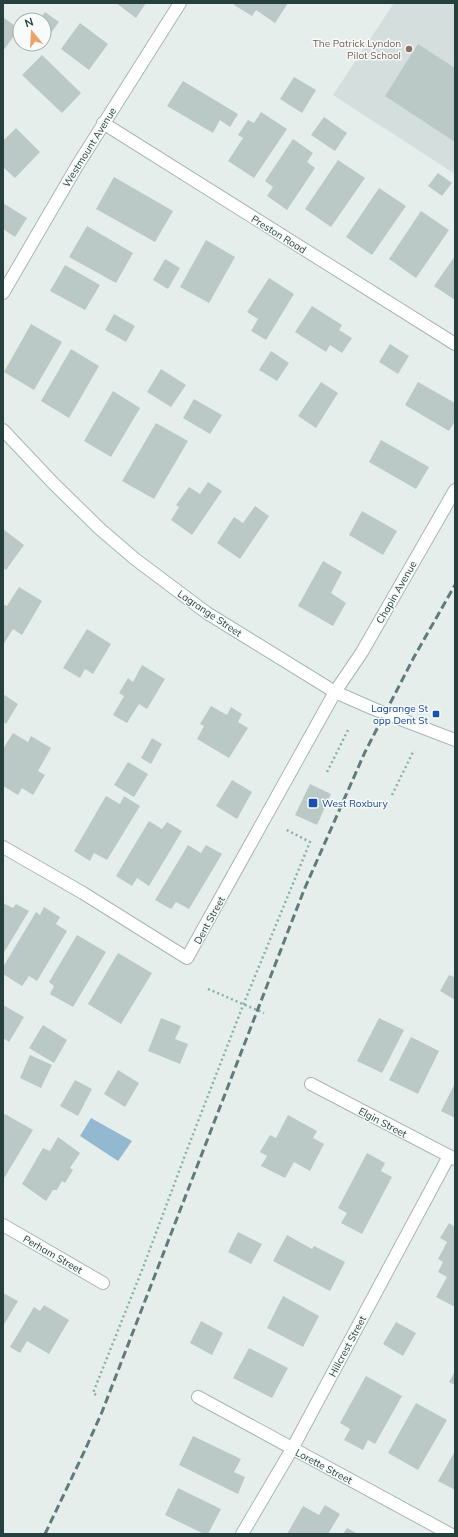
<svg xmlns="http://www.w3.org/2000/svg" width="458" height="1537" font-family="Mulish,sans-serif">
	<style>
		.built { fill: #d4dedc }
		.water { fill: #92b9d0 }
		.building { fill: #bbc9c6 }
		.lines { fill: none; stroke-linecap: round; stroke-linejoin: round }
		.minor-casing { stroke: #a9b6b4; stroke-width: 14 }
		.secondary-casing { stroke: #a5b9b6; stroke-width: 14 }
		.path { stroke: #88b0ac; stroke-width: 2.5; stroke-dasharray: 2 3; stroke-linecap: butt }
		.minor { stroke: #fff; stroke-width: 12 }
		.secondary { stroke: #fff; stroke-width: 12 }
		.rail { stroke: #607b79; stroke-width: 3; stroke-dasharray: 8 4; stroke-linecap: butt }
		.education-dot { fill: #8d6e63; stroke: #f7fbf9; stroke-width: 1.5 }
		.transit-dot { fill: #1a4fb4; stroke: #f7fbf9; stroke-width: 1.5 }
		.labels { text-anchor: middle; stroke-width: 3; stroke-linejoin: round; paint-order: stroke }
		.education-label { font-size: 10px; fill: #785e54; stroke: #f7fbf9; text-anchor: end }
		.street-label { font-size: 10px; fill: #26403e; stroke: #f7fbf9 }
		.transit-label { font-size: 10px; fill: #164399; stroke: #f7fbf9; text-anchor: end }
	</style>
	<rect width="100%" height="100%" fill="#e6eeec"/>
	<path class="built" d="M394,3H455V174L333,95Z"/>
	<path class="water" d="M91,1118L132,1141L118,1161L80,1136Z"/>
	<g class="building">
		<path d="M116,3H146L136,18Z"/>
		<path d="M235,3H288L275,23L256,10L252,16L234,5Z"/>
		<path d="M45,12L59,22L50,34L44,29V20H39Z"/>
		<path d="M3,17L19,29L3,51Z"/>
		<path d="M80,23L108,44L89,70L61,49Z"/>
		<path d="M418,44L455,68V142L385,96Z"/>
		<path d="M42,55L81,93L62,113L22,75Z"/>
		<path d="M294,77L316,90L302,113L280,99Z"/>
		<path d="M183,81L238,114L230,127L220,120L213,133L167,106Z"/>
		<path d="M261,112L287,129L254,178L228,161L243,138L238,135L248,120L254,123Z"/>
		<path d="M324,117L347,133L335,151L311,135Z"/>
		<path d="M16,128L40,152L15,178L3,167V141Z"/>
		<path d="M293,139L313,153L307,162L315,168L287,210L267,196L273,187L265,181Z"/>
		<path d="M338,160L365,178L331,227L305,209Z"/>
		<path d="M438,173L452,183L442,196L428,186Z"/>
		<path d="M114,177L173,211L155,242L96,209Z"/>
		<path d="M379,188L406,206L372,255L346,237Z"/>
		<path d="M3,203L27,218L15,237L3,229Z"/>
		<path d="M421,211L449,230L416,278L389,259Z"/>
		<path d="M87,226L133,253L116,283L69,257Z"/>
		<path d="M206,240L235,257L209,303L180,287Z"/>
		<path d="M455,256V300L434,286Z"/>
		<path d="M165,259L180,268L168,289L153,280Z"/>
		<path d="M65,265L100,285L85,310L50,291Z"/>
		<path d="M269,278L294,294L266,340L251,331L258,319L247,312Z"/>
		<path d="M312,306L342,325L339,330L352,338L342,353L330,345L326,352L295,332Z"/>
		<path d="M114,314L135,326L126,342L105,330Z"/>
		<path d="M31,324L62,342L34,390L4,372Z"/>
		<path d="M390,344L409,356L398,374L379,362Z"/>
		<path d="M71,349L99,366L69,418L41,401Z"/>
		<path d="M271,351L289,363L277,381L259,370Z"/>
		<path d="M161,369L186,385L171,407L147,392Z"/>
		<path d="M321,382L338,393L316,428L298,416Z"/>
		<path d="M418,382L455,403V421L449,431L405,405Z"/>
		<path d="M113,391L140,408L111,457L84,441Z"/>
		<path d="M194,399L222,415L210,434L183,418Z"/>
		<path d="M156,423L188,441L154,499L122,481Z"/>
		<path d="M381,440L429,467L416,489L369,462Z"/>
		<path d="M208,482L222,491L192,535L171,520L179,507L176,505L189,487L200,494Z"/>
		<path d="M255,506L269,516L240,559L217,543L234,517L243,523Z"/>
		<path d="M362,511L397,531L383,555L349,535Z"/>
		<path d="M3,529L24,545L6,570L3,568Z"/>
		<path d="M323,561L342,572L331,593L346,603L333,626L298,606Z"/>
		<path d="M19,587L42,601L22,635L13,629L3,645V604L7,606Z"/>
		<path d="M87,629L111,644L93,674L85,669L80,678L63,668Z"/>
		<path d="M142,665L165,679L147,709L139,704L127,723L113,715L124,696L119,693L128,678L133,682Z"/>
		<path d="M3,694L18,704L6,724L3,722Z"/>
		<path d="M211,706L227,715L231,707L242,714L238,722L248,728L229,758L197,739L204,726L200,724Z"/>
		<path d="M13,733L28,742L31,736L51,748L38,771L45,775L33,795L22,788L18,795L3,786V749Z"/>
		<path d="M152,738L162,744L151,764L141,758Z"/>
		<path d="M128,762L148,774L134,797L114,785Z"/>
		<path d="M232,780L252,792L237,819L216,806Z"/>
		<path d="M310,784L331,794L317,825L295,815Z"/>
		<path d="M106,796L120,804L124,796L140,806L107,860L94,853L90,861L74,851Z"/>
		<path d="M149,821L162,829L167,822L182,831L149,886L137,878L132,886L116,876Z"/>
		<path d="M188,845L201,853L206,845L222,854L189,909L176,902L171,909L155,900Z"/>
		<path d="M3,903L13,908L16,904L29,911L3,954Z"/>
		<path d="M44,907L60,917L56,924L67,931L37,981L29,976L22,986L3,974V967L36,912L40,915Z"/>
		<path d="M77,935L106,952L73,1007L50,994L54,986L49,982Z"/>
		<path d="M118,953L152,973L121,1024L88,1004Z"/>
		<path d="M449,975L454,977L455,975V1000L440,991Z"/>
		<path d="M3,1005L24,1017L9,1042L3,1038Z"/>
		<path d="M161,1018L181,1026L175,1039L188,1044L180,1064L148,1051Z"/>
		<path d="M379,1018L404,1030L382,1073L357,1061Z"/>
		<path d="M43,1025L67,1040L54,1063L29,1048Z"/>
		<path d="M411,1037L439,1051L418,1094L389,1080Z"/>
		<path d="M30,1055L52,1065L41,1088L20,1078Z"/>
		<path d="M118,1070L139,1083L125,1107L104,1094Z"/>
		<path d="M75,1080L92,1089L78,1116L60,1106Z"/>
		<path d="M455,1083V1118L441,1111Z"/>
		<path d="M5,1114L33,1130L3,1180V1117Z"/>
		<path d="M288,1115L317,1131L313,1138L324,1144L310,1171L294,1162L285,1178L261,1166L267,1156L260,1152L270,1135L276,1138Z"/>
		<path d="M58,1137L80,1153L70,1168L73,1170L65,1183L62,1181L57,1190H53L46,1201L22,1184L43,1148L50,1151Z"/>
		<path d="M367,1153L385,1163L381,1171L392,1177L362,1234L341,1223L347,1213L338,1208Z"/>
		<path d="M449,1223L455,1227L454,1281L455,1307L436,1297L447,1277L438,1272L443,1262L438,1259L447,1242L440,1238Z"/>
		<path d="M238,1232L262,1244L251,1264L228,1252Z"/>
		<path d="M287,1235L312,1249L314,1246L345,1262L330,1291L273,1261Z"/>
		<path d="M3,1293L18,1301L3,1326Z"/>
		<path d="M283,1296L319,1316L303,1347L267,1328Z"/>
		<path d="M44,1305L69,1320L49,1354L27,1341L20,1353L10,1347L34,1307L40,1311Z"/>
		<path d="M201,1321L223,1333L212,1355L190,1343Z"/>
		<path d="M396,1322L416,1333L403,1356L383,1344Z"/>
		<path d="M249,1348L288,1368L272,1398L233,1378Z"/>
		<path d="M455,1371V1385L449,1382Z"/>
		<path d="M366,1376L402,1396L375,1444L368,1440L363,1450L344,1440L350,1429L340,1423Z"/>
		<path d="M416,1403L447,1420L418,1470L388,1453Z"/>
		<path d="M193,1436L241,1459L234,1472L245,1477L238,1494L179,1465Z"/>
		<path d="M455,1451V1490L438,1481Z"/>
		<path d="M178,1488L221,1509L208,1534H204L165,1515Z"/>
		<path d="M325,1505L340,1514L328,1534H287L303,1506L319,1515Z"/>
		<path d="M347,1528L358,1534H343Z"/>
	</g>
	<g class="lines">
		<defs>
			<g id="minor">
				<path d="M103,123L455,344"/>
				<path d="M3,293L77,166L180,3"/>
				<path d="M3,847L83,893L187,958L335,692L362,652L455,490"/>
				<path d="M311,1084L455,1159"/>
				<path d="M3,1225L103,1283"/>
				<path d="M198,1397L450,1534"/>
				<path d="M242,1534L292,1449L449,1156"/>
			</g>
			<path id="secondary" d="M3,430L54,484L100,529L135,559L207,613L335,692L374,709L455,740"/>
		</defs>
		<use href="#minor" class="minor-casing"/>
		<use href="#secondary" class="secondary-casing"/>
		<g class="path">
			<path d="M327,772L349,728"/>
			<path d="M392,795L414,750"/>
			<path d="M208,989L264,1013"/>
			<path d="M96,1395L93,1393L144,1265L190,1142L244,1003L310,842L285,829"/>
		</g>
		<use href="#minor" class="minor"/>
		<use href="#secondary" class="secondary"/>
		<path class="rail" d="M45,1534L85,1450L102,1412L304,890L365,752L414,657L455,585"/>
	</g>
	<circle class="education-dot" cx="409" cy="49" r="4"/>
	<g class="transit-dot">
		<rect x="432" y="710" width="8" height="8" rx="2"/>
		<rect x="308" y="798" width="10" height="10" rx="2"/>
	</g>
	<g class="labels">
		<g class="education-label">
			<text x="401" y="47">The Patrick Lyndon<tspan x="401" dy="12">Pilot School</tspan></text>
		</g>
		<g class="street-label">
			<text transform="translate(89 147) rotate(-58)" y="4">Westmount Avenue</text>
			<text transform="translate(279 234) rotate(32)" y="4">Preston Road</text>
			<text transform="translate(396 592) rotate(-60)" y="4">Chapin Avenue</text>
			<text transform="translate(210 613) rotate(34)" y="4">Lagrange Street</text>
			<text transform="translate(209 920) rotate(-61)" y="4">Dent Street</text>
			<text transform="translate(383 1122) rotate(28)" y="4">Elgin Street</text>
			<text transform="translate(53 1254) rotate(30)" y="4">Perham Street</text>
			<text transform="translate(347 1346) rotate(-62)" y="4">Hillcrest Street</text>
			<text transform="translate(324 1466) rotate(28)" y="4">Lorette Street</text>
		</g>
		<g class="transit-label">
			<text x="428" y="712">Lagrange St<tspan x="428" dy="12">opp Dent St</tspan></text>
			<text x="322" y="807" text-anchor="start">West Roxbury</text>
		</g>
	</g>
	<rect width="458" height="1537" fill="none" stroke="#26403e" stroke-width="8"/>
	<g transform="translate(32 32) rotate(342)"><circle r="19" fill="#f7fbf9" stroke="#a3b0ae"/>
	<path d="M0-3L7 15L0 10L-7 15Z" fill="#eba367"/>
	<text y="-6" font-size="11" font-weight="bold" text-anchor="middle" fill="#26403e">N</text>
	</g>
</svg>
